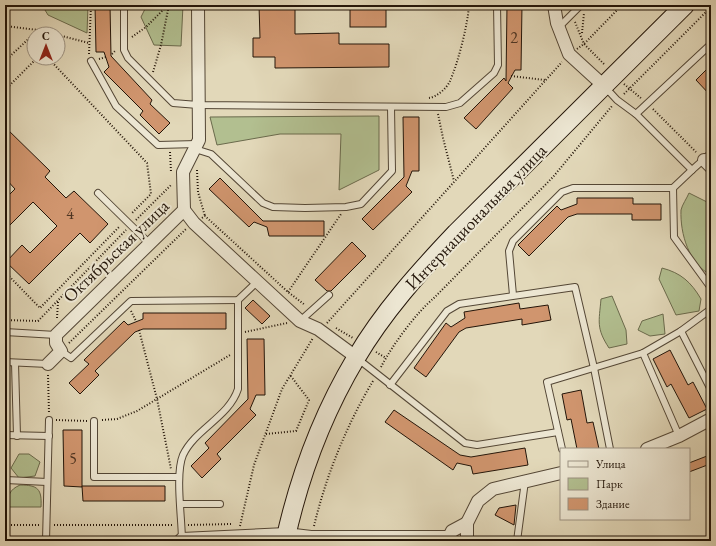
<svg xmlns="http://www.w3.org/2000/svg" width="716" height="546" font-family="'EB Garamond',serif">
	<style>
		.green { fill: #b2bf90; stroke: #6a6a4c }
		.building { fill: #d0956e; stroke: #231509 }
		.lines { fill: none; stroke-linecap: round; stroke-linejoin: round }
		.lane-casing { stroke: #534635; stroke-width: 8 }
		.street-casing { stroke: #534635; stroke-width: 14 }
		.secondary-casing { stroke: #231509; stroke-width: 20 }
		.path { stroke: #231509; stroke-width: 2; stroke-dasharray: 1 2; stroke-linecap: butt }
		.lane { stroke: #ece6d2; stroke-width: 6 }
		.street { stroke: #ece6d2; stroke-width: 12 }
		.secondary { stroke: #ece6d2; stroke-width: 18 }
		.labels { text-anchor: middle; stroke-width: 4; stroke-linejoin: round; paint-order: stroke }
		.number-label { font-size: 16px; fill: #4e3522 }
		.street-label { font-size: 18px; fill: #231509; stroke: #ece6d2 }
	</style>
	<rect width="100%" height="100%" fill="#e2d8b9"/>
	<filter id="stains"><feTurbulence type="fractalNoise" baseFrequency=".005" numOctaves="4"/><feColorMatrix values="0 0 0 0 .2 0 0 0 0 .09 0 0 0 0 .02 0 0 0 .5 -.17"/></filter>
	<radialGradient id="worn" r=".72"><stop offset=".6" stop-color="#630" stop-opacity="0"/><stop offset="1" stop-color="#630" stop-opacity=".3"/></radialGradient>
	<g class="green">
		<path d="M42,5H88L87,33L48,15Z"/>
		<path d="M147,5H183L181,46L154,45L141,17Z"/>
		<path d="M379,116V170L339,190L341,134H280L217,145L210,117Z"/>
		<path d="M689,193L711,204V275C689,264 680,234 681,210C682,205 687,198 689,193Z"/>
		<path d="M662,268C681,273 691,282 701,299L699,311L676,315L659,279Z"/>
		<path d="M612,296L626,330L627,344L609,348C596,328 599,322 601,299Z"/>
		<path d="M663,314L665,334L650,336L638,330L642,321Z"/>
		<path d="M19,454H29L40,462L35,476L19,478L11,468Z"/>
		<path d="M20,485C38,485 42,489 41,507H8C8,495 9,490 20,485Z"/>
	</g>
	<g class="building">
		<path d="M95,5H110L111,56L152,100L150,104L170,123L159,134L140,115L143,111L104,72L109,67L104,52H96Z"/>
		<path d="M259,5H295V34L339,33V44H389V67L275,68V57H253V38H260Z"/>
		<rect x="350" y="5" width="36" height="22"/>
		<path d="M507,5H522L521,70H515L508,83L513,88L476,129L464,118L504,78L506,81Z"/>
		<path d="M711,65V96L696,80Z"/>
		<path d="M403,117H419V171H412L406,186L412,192L373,230L362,219L404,177Z"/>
		<path d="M5,127L50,171L45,177L66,198L74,191L108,224L90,243L80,233L29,284L6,262L22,245L30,253L57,226L33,202L5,230V199L15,189L5,178Z"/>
		<path d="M220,178L263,221H324V236H269L267,227L254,222L249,227L209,189Z"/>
		<path d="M577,198H633V204H661V220H632V214H577L568,217L529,256L518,245L557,206L561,210L577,204Z"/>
		<path d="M352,242L366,256L331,291H327L315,280Z"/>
		<path d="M253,300L270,316L262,324L245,308Z"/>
		<path d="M519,303L520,309L548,305L551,320L522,325V319L466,328L459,332L426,377L414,368L446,323L451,327L465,318L464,312Z"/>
		<path d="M143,313H226V329H143L135,332L95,371L99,375L80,394L69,383L89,364L84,360L124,321L128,325L143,319Z"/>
		<path d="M247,339H264L265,395H256L250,409L256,415L217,454L221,459L202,478L191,466L209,448L205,443L248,399Z"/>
		<path d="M670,350L688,385L693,382L707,409L689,418L671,384L667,387L653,359Z"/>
		<path d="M581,390L587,423L593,422L599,449H577L571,419L567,420L562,394Z"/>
		<path d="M394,410L460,455L471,457L525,448L528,465L473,474L471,466L457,463L453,470L385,422Z"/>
		<path d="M63,430H82V487L64,486Z"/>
		<path d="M707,456L710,464L689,472V463Z"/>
		<path d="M82,486H165V501H83Z"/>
		<path d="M516,505L514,525L495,515L499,508Z"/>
	</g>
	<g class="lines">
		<defs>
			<g id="lane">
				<path d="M124,5V50L128,58L173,103L198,105L446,107L460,103L494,73L498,65L497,5"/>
				<path d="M559,27L580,6"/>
				<path d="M91,61L116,106L158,145L197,144"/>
				<path d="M605,87L617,100L636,114L692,170L711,153"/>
				<path d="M636,114L711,44"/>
				<path d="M195,149L211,154L263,203L273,207L305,208L346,207L361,204L392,171L391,107"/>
				<path d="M673,188L674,237L711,288"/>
				<path d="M98,193L149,243"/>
				<path d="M513,295L509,251L513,241L562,192L573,188H673L692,170"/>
				<path d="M300,321L329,295"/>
				<path d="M681,331L711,390"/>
				<path d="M5,332L56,335"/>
				<path d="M61,351L71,358L131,301L238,300L257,282"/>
				<path d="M643,353L679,436"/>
				<path d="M358,359L465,443L477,445L558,432"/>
				<path d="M5,362L48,364"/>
				<path d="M15,363L17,436"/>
				<path d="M390,385L447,311L459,304L575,287L594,368L610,449"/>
				<path d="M94,421V477H179"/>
				<path d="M5,435L49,436"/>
				<path d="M562,449L547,382L643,353L681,331L711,309"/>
				<path d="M6,453V480L47,482"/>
				<path d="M181,504H220"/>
				<path d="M46,541L49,420"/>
				<path d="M182,541C182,519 175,474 183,455C195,429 229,417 238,389V300"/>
				<path d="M517,541L525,481"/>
			</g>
			<g id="street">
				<path d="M554,5L557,23L569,54L604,86"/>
				<path d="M704,160L711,167"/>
				<path d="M184,210L194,223L300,321L318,329L356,357"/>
				<path d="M48,364L61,351L56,343V335L184,210L183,172L199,140L198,5"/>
				<path d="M647,449L679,436L711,419"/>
				<path d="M180,541L182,539L286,534L311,537H449L452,531L467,523"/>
				<path d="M467,541V523L478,501L493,489L561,473"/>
			</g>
			<path id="secondary" d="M285,541C299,477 322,415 356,358C383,312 419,272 456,233L685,5"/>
		</defs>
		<use href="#lane" class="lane-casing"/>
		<use href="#street" class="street-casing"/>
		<use href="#secondary" class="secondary-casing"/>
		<g class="path">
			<path d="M575,22L584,44L605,65"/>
			<path d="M5,26L38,30L55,34"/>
			<path d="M582,33L584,13"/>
			<path d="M58,35L89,43"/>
			<path d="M132,37L146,27L168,5"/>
			<path d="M577,49L584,44L622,5"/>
			<path d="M89,54L91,5"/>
			<path d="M112,54L116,50"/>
			<path d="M48,58L147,163L151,194L131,214"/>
			<path d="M99,59L106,57"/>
			<path d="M5,61L38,30"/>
			<path d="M153,72L161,45L169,5"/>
			<path d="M511,76L545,80"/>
			<path d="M624,84L642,99"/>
			<path d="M5,90L37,58"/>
			<path d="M624,94L711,7"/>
			<path d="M429,98C437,97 447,88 450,81C458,63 468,24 469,5"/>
			<path d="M653,109L696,152"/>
			<path d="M438,114L443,138L454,181"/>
			<path d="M170,152L171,172"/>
			<path d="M197,170L198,192L205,216"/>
			<path d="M202,218L205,216L288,292L305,305"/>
			<path d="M136,220L172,184"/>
			<path d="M5,272L40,308L120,226"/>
			<path d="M288,292L341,214"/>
			<path d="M131,311L136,321"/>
			<path d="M57,318L58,302"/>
			<path d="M5,320L38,321L126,230"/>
			<path d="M327,323L562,62"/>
			<path d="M336,328L353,338"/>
			<path d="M139,330L157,399L171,469"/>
			<path d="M245,332L287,323"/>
			<path d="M69,343L186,229"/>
			<path d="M376,352L386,358"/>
			<path d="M381,367C393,344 416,313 435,297L553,177L612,106"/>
			<path d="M48,375L49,413"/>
			<path d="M56,420L88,421"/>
			<path d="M102,420L117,419L137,411L230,355"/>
			<path d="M266,434L296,431L309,400L290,375"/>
			<path d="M5,525H40"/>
			<path d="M54,525H174"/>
			<path d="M188,525L232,524"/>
			<path d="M240,526L254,465L282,389L313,338"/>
			<path d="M314,526C326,476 346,426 373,381"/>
		</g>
		<use href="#lane" class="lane"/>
		<use href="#street" class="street"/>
		<use href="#secondary" class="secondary"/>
	</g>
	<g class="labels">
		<g class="number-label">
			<text x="514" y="43">2</text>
			<text x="70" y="219">4</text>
			<text x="73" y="464">5</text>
		</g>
		<g class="street-label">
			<text transform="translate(476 217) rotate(-46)" y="6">Интернациональная улица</text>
			<text transform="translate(116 251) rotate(-44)" y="6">Октябрьская улица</text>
		</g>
	</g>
	<rect width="716" height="546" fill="none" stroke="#e2d8b9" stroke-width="20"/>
	<rect x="6" y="6" width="704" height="534" fill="none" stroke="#231509" stroke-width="2"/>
	<rect x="10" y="10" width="696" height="526" fill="none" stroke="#231509"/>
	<rect x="560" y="448" width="130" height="72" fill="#ece6d2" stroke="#9c9282"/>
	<rect x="568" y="461" width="20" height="6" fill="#ece6d2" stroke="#9c9282"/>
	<text x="596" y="468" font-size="12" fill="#231509">Улица</text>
	<rect x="568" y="478" width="20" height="12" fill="#b2bf90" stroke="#9c9282"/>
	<text x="596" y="488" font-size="12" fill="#231509">Парк</text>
	<rect x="568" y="498" width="20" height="12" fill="#d0956e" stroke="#9c9282"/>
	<text x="596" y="508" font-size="12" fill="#231509">Здание</text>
	<g transform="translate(46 46)"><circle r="19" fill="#ece6d2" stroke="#9c9282"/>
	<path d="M0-3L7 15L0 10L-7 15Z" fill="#8f2418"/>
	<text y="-6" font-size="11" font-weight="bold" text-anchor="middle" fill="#231509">С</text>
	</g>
	<rect width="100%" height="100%" filter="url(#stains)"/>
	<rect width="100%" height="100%" fill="url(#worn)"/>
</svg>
